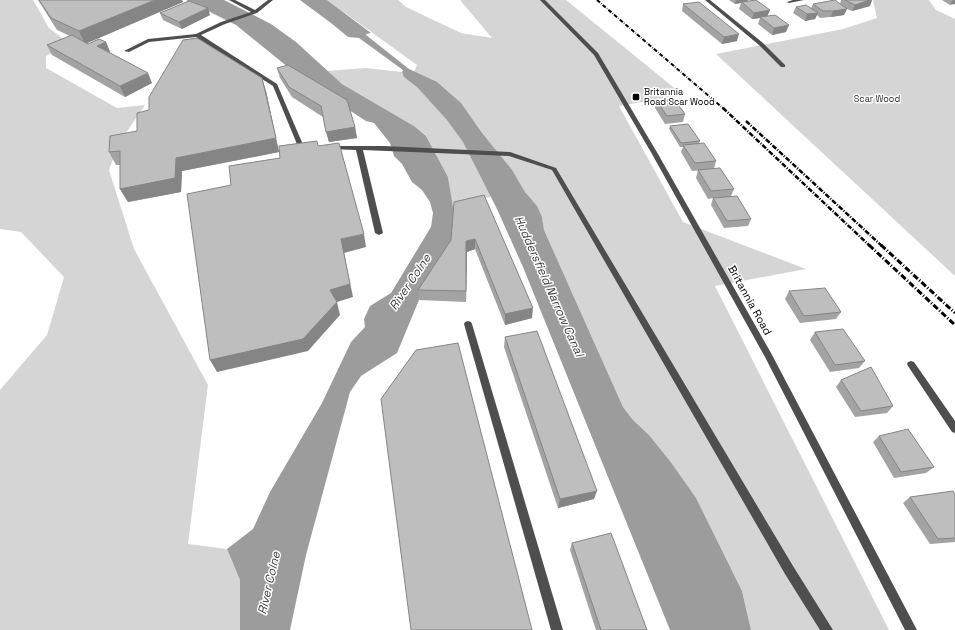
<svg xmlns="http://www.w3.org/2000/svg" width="955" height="630" font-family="'Space Grotesk',sans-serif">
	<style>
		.green { fill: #d5d5d5 }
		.water { fill: #9c9c9c }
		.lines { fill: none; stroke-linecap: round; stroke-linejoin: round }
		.service { fill: #4e4e4e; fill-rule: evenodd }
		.minor { fill: #4e4e4e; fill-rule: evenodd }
		.tertiary { fill: #4e4e4e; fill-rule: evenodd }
		.rail-far2 { stroke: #000; stroke-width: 2; stroke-dasharray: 4 1.5 0.5 1.5; stroke-linecap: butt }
		.rail-far1 { stroke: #000; stroke-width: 2.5; stroke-dasharray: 5 1.5 1 1.5; stroke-linecap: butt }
		.rail { stroke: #000; stroke-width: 3; stroke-dasharray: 6 2 1 2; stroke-linecap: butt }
		.wall { fill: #a3a3a3 }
		.shaded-wall { fill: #858585 }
		.building { fill: #bebebe; stroke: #858585 }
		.poi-dot { fill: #000; stroke: #fff; stroke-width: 1.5 }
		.labels { text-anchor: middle; stroke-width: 3; stroke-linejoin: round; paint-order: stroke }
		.far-poi-label { font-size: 9px; fill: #000; stroke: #fff; text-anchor: start }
		.far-park-label { font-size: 9px; fill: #2c2c2c; stroke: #fff }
		.street-label { font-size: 11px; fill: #000; stroke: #fff }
		.water-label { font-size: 12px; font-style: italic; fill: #3d3d3d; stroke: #fff }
	</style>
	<rect width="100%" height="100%" fill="#fff"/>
	<g class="green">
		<path d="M0,0H33L49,28L70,44L46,56V68L117,108L145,105L119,143L109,170L134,249L208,385L188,544L227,549L240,580V630H0V390L47,335L64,277L21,232L0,229Z"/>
		<path d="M327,0H398L406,7L461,33L492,38L460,0H566L683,95L619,106L683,222L806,269L715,286L889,630H751L742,591L696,499L670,461L649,435L633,420L623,407L544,230L542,217L525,192L452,203L448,177L426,136L414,126L342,84L327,71L366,68L402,72L404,76L415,70L417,65Z"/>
		<path d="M873,0H929L936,10L955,19V276L716,54L843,29L877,18Z"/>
	</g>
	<g class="water">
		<path d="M186,0H224L271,24L296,42L342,84L414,126L426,136L448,177L454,213L452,251L419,300L397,353L361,376L350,392L306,555L290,630H240V580L227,549L253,529L270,492L322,403L351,342L365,327L364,319L370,306L391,293L431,227L433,213L430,202L422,190L412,182L402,164L394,156L390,143L374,123L366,121L332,99L294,72L236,25Z"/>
		<path d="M300,0H327L371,33L366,34V35L409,69L437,82L461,103L482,133L512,170L525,192L537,206L542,217L544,230L623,407L633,420L649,435L670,461L696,498L742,591L751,630H670L523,267L497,209L463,142L447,120L417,87L404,77L402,72L403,70L359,38L348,37L331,23Z"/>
	</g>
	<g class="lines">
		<g class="service">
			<path d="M229,0H235L255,10L268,0H273L257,13L225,24L201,35L277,84L304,147L308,148V150L302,151L299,149L273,86L196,37L149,42L129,52L124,51L148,39L196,34L221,22L251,12Z"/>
			<path d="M330,146H384L510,152L556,168L793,566L833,630H820L785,574L552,170L509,156L363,150L383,233L379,235L375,233L356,150L328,149L327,148Z"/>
			<path d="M468,321L471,322L472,324L563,630H551L464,324L465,322Z"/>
			<path d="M911,361L914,362L955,421V433L952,432L908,366L907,364L908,362Z"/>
		</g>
		<g class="minor">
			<path d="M705,0H710L763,43L785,65V67H781L759,45Z"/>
			<path d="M793,0H804L789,3L787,2Z"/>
		</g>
		<path class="tertiary" d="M540,0H545L598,53L658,154L771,353L917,630H905L765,357L652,154L594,55Z"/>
		<path class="rail-far2" d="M597,0L724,109"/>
		<g class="rail-far1">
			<path d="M723,108L870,246"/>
			<path d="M746,121L882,246"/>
		</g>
		<g class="rail">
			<path d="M869,245L955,325"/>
			<path d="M881,245L955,313"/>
		</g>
	</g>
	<g class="wall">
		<path d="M38,0H182L183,2L87,43L88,44L106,42L110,52V53L152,83L125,97L52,55L47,45L70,36L57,30Z"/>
		<path d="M729,0H748V1L768,16L786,32L772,35L758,24L760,18L752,19L739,9L741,3L735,4Z"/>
		<path d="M841,0H872L870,6L852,11L847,9L844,15L831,17L820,18L817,15L815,19L805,21L793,13L796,7L811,8L813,4H840Z"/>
		<path d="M942,0H955L950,5Z"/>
		<path d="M683,4L737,41L722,44L682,11Z"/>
		<path d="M160,13L210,15L182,29L163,20Z"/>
		<path d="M277,68L355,127L357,138L329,142L323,117L292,97L280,78Z"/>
		<path d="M266,91L279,152L182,171L181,192L128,202L120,189V165H116L109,152L137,131Z"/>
		<path d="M657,101L685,114L683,122L665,124L655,108Z"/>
		<path d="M670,126L700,141L699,143L716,161L714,169L692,171L681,152L683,147H680L669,129Z"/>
		<path d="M698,170L734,189L731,196L751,219L748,226L724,228L711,205L713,198L708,199L696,178Z"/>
		<path d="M454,202L532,318L505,325L475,249L467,252L466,302L419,300L418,290L451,240Z"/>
		<path d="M789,291L841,312L836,319L800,323L785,299Z"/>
		<path d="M815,332L865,361L859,368L830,372L810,340Z"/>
		<path d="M505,337L594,499L558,508L504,347Z"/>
		<path d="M841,380L893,406L887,413L855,417L836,387Z"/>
		<path d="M879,436L934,467L926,473L894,478L873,442Z"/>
		<path d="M955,494V542L930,544L903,503L910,497Z"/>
		<path d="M572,543L647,630H596L570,550Z"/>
	</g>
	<g class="shaded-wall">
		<path d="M155,0H182L183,2L85,44L79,31Z"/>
		<path d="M736,0H748L747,2H742L741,3L735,4Z"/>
		<path d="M870,0H872L870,6L852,11L855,5Z"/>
		<path d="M953,0H955V4L950,5Z"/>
		<path d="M208,8L210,15L182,29L179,22Z"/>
		<path d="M847,9L844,15L831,17L833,11Z"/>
		<path d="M770,10L767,17H760V18L752,19L754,13Z"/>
		<path d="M818,13L815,19L805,21L807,14Z"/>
		<path d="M789,25L786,32L772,35L774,28Z"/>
		<path d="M739,34L737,41L722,44L724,37Z"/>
		<path d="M106,42L110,52L102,56L97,46Z"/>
		<path d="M148,73L152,83L125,97L120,86Z"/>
		<path d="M262,78L266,91L279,152L182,171L181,192L128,202L120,189Z"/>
		<path d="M355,127L357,138L329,142L326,132Z"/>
		<path d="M364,234L366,247L344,253L353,297L337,302L340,315L308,351L217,372L210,360L330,290L341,239Z"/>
		<path d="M475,239V249L467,252L466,302V241Z"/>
		<path d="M533,308L532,318L505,325V314Z"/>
		<path d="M597,491L594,499L558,508L560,499Z"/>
	</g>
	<g class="building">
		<path d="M39,0H155L79,31L51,18Z"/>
		<path d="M756,0L770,10L754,13L742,2Z"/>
		<path d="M835,0L847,9L833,11H823L813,4Z"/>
		<path d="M845,0H870L855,5Z"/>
		<path d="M189,1L208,8L179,22L160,13Z"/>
		<path d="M699,2L739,34L724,37L683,4Z"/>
		<path d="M806,5L818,13L807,14L796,7Z"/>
		<path d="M775,15L789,25L774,28L760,17Z"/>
		<path d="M72,35L88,44L99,39L106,42L97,46L148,73L120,86L47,45Z"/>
		<path d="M197,38L262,78L276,138L176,158L175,178L120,189V151L109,152L110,136L137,131V113L149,110V97L183,40Z"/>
		<path d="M288,65L347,100L355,127L326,132L321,106L289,87L277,68Z"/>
		<path d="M674,99L685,114L667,116L657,101Z"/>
		<path d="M688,124L700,141L681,143L670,126Z"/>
		<path d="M317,141L318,146L339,143L364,234L341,239L350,284L330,290L337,302L303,339L210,360L187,194L231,185L229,166L280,158L279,146Z"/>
		<path d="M704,143L716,161L695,163L683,145Z"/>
		<path d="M720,168L734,189L711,191L698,170Z"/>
		<path d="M484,195L533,308L505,314L475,239L466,241V291L418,290L451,240L454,202Z"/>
		<path d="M737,196L751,219L727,221L713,198Z"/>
		<path d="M825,288L841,312L804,316L789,291Z"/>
		<path d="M843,329L865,361L835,365L815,332Z"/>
		<path d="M537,331L597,491L560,499L505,337Z"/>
		<path d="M458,343L532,630H411L381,399L416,350Z"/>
		<path d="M871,367L893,406L861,411L841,380Z"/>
		<path d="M908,429L934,467L901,472L879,436Z"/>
		<path d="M953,491L955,494V538L938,539L910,497Z"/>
		<path d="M611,533L647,630H601L572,543Z"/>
	</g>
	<rect class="poi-dot" x="632" y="93" width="8" height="8" rx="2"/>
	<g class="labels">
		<g class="far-poi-label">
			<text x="644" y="95">Britannia<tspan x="644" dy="10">Road Scar Wood</tspan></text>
		</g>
		<g class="far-park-label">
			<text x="877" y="102">Scar Wood</text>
		</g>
		<g class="street-label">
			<text transform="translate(750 300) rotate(61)" y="4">Britannia Road</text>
		</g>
		<g class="water-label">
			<text transform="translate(410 282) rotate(-56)" y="4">River Colne</text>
			<text transform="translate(549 286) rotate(66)" y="4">Huddersfield Narrow Canal</text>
			<text transform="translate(269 583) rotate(-77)" y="4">River Colne</text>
		</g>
	</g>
</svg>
